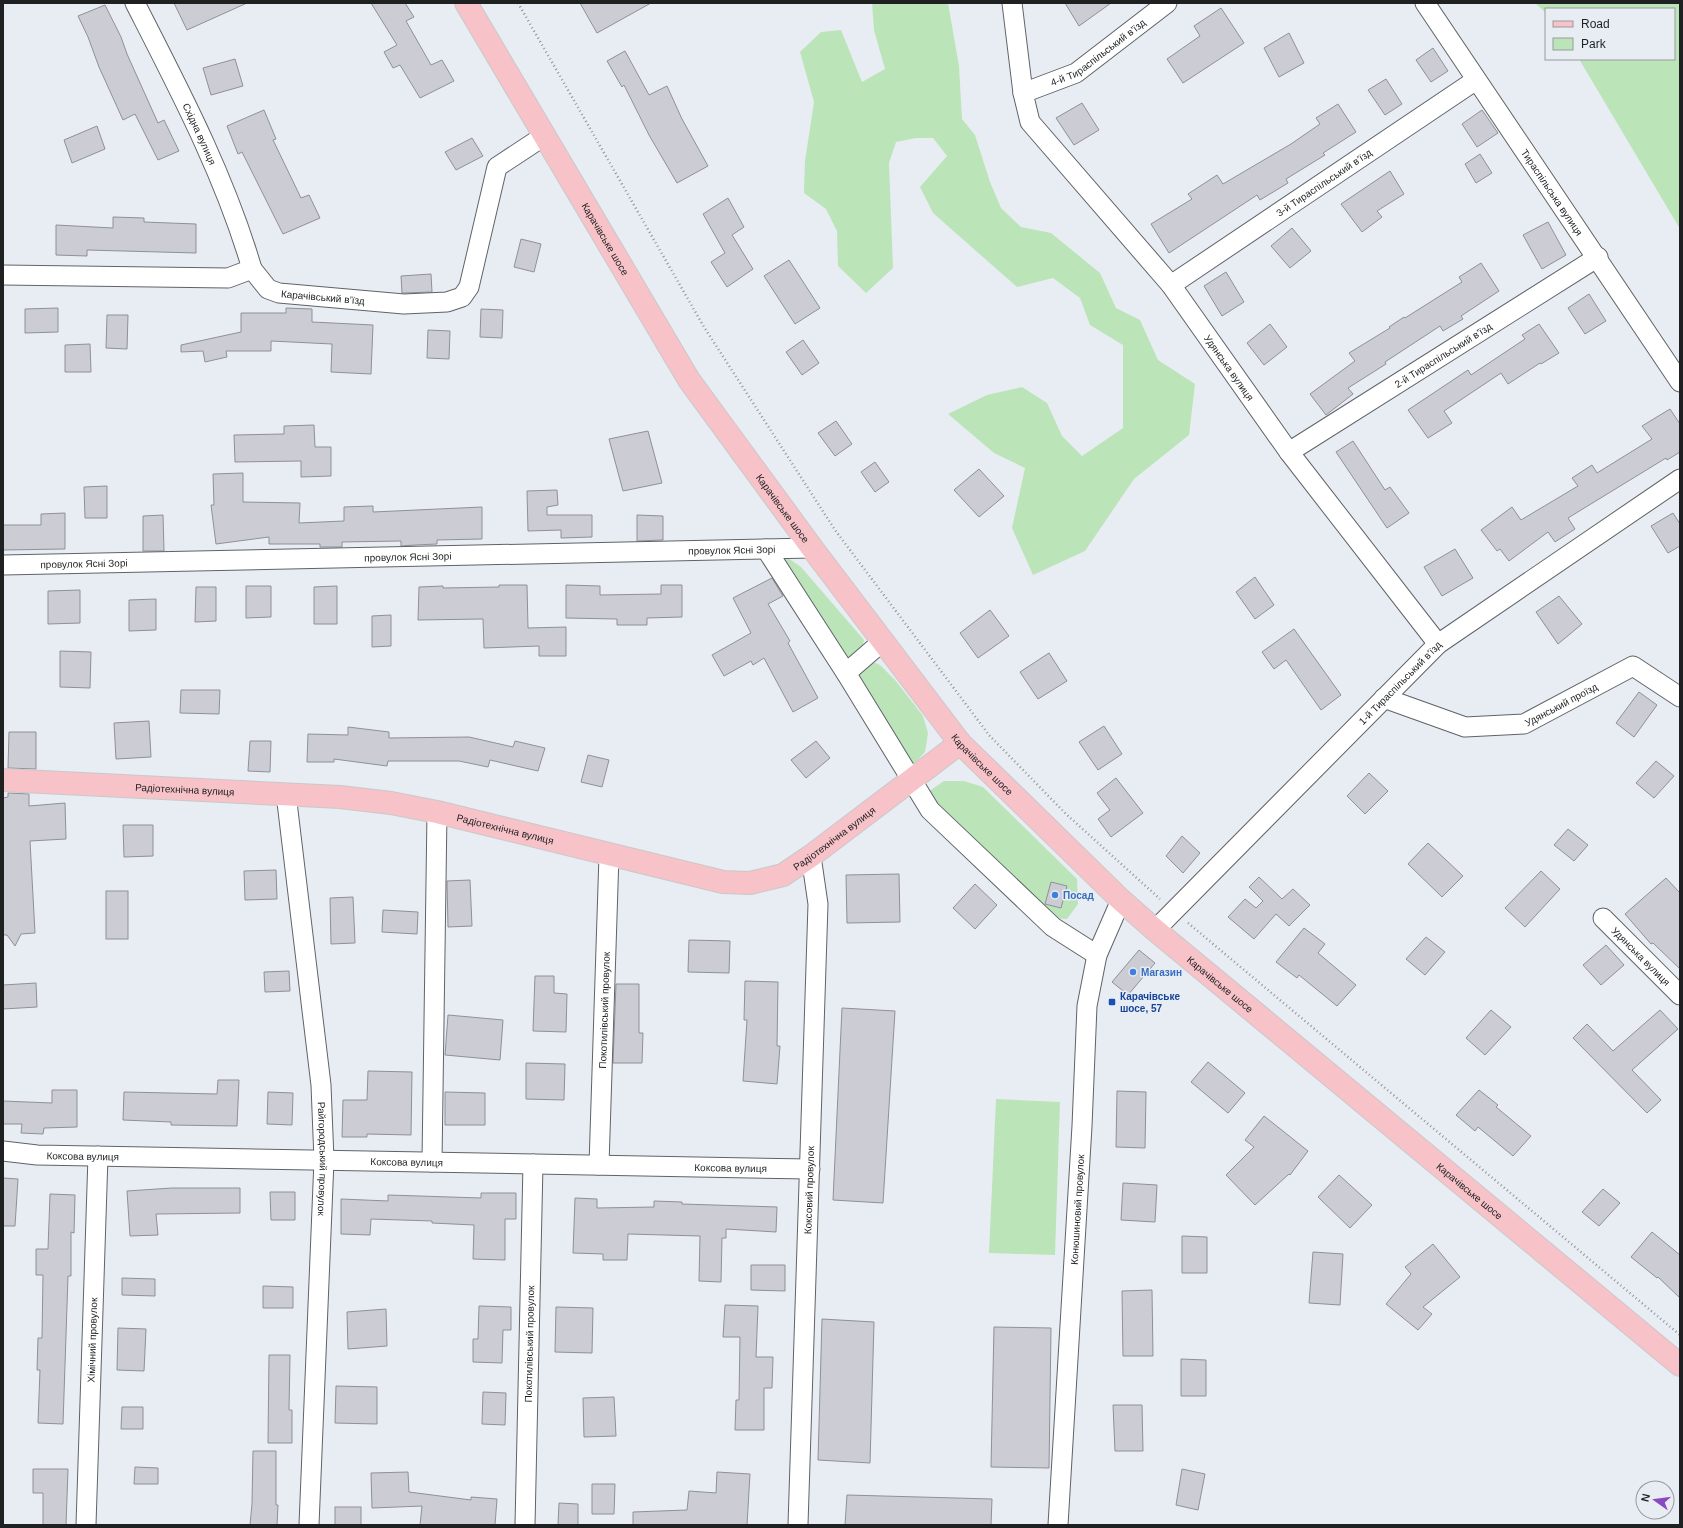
<svg xmlns="http://www.w3.org/2000/svg" width="1683" height="1528" font-family="Helvetica,sans-serif">
	<style>
		.green { fill: #bce4b9 }
		.building { fill: #cccdd4; stroke: #909097 }
		.lines { fill: none; stroke-linecap: round; stroke-linejoin: round }
		.minor-casing { stroke: #5f6368; stroke-width: 21 }
		.major-casing { stroke: #c9c9ca; stroke-width: 24 }
		.path { stroke: #919599; stroke-width: 2.5; stroke-dasharray: 1 3; stroke-linecap: butt }
		.minor { stroke: #fff; stroke-width: 19 }
		.major { stroke: #f7c2c8; stroke-width: 22 }
		.shop-dot { fill: #3f7fe0; stroke: #e8edf3; stroke-width: 1.5 }
		.transit-dot { fill: #1a4fb4; stroke: #e8edf3; stroke-width: 1.5 }
		.labels { text-anchor: middle; stroke-width: 3; stroke-linejoin: round; paint-order: stroke }
		.street-label { font-size: 10px; fill: #1e2022; stroke: #e8edf3 }
		.shop-label { font-size: 10px; font-weight: bold; fill: #366cbe; stroke: #e8edf3; text-anchor: start }
		.transit-label { font-size: 10px; font-weight: bold; fill: #164399; stroke: #e8edf3; text-anchor: start }
	</style>
	<rect width="100%" height="100%" fill="#e8edf3"/>
	<g class="green">
		<path d="M872,3H948L959,66L962,119L975,135L990,182L1001,208L1021,227L1051,233L1100,273L1116,308L1140,320L1158,360L1195,384L1189,435L1134,479L1085,551L1033,575L1012,528L1025,468L994,453L948,414L987,395L1022,387L1047,403L1062,436L1082,456L1123,428V345L1090,325L1080,298L1053,278L1017,287L933,213L920,187L947,156L933,138H916L896,142L889,163L893,268L866,293L838,266L837,231L826,209L804,193L805,161L814,102L800,52L821,32L841,30L862,82L885,69L874,30Z"/>
		<path d="M1535,3H1680V229L1579,59H1674V9H1546V13Z"/>
		<path d="M788,558L801,567L864,640L862,650L845,664L777,559Z"/>
		<path d="M869,660L880,665L895,680L923,716L928,733L925,752L911,767L861,687L857,670Z"/>
		<path d="M944,781H964L983,787L1077,879L1078,904L1067,919L1051,918L945,816L928,792Z"/>
		<path d="M996,1099L1060,1102L1055,1255L989,1253Z"/>
	</g>
	<g class="building">
		<path d="M174,3H247L187,30Z"/>
		<path d="M371,3H405L414,17L406,21L431,65L442,60L454,81L420,98L400,65L393,68L384,52L397,45Z"/>
		<path d="M580,3H651L597,33Z"/>
		<path d="M1065,3H1111L1079,26Z"/>
		<path d="M105,5L121,37L127,54L158,123L164,120L179,151L158,160L135,114L123,120L99,67L88,37L78,16Z"/>
		<path d="M1221,8L1244,43L1183,83L1167,59L1200,36L1194,26Z"/>
		<path d="M1289,33L1304,63L1279,77L1264,48Z"/>
		<path d="M1433,48L1448,71L1431,82L1416,60Z"/>
		<path d="M625,51L649,95L667,86L682,119L708,166L677,183L649,135L624,85L622,87L607,61Z"/>
		<path d="M235,59L243,86L211,95L203,68Z"/>
		<path d="M1386,79L1402,104L1385,115L1368,90Z"/>
		<path d="M1082,103L1099,130L1074,145L1056,118Z"/>
		<path d="M1338,104L1356,132L1323,153L1325,155L1286,179L1288,183L1260,200L1257,195L1169,253L1151,224L1192,199L1188,194L1217,175L1223,184L1291,144L1320,124L1316,118Z"/>
		<path d="M264,110L276,139L273,140L301,198L309,195L320,218L283,234L242,152L238,154L227,126Z"/>
		<path d="M1482,110L1498,133L1477,147L1462,124Z"/>
		<path d="M97,126L105,149L72,163L64,140Z"/>
		<path d="M472,138L483,156L456,170L445,152Z"/>
		<path d="M1480,154L1492,173L1476,183L1465,164Z"/>
		<path d="M1390,171L1404,194L1377,211L1382,217L1362,232L1341,204Z"/>
		<path d="M728,198L744,227L732,235L753,269L727,287L711,262L725,253L703,214Z"/>
		<path d="M113,217L144,218V222L196,224V253L87,250V256L56,255V225L113,228Z"/>
		<path d="M1548,222L1566,255L1542,269L1523,235Z"/>
		<path d="M1292,228L1311,251L1290,268L1271,246Z"/>
		<path d="M521,239L541,244L534,272L514,267Z"/>
		<path d="M789,260L820,308L795,324L764,276Z"/>
		<path d="M1481,263L1499,291L1461,316L1463,319L1443,331L1440,326L1385,362L1386,364L1348,388L1353,394L1326,415L1310,394L1355,361L1349,353L1390,328L1389,327L1404,317L1405,318L1462,282L1459,277Z"/>
		<path d="M1226,272L1244,302L1222,316L1204,286Z"/>
		<path d="M431,274L432,292L402,293L401,276Z"/>
		<path d="M1589,294L1606,321L1585,334L1568,308Z"/>
		<path d="M58,308V332L25,333V309Z"/>
		<path d="M286,308L312,309V322L373,325L371,374L331,372L332,344L271,341V351H226L227,357L205,362L203,351L181,352V345L241,332V313H286Z"/>
		<path d="M481,309L503,310L502,338L480,337Z"/>
		<path d="M107,315H128L127,349L106,348Z"/>
		<path d="M1270,324L1287,347L1264,365L1247,343Z"/>
		<path d="M1539,324L1559,353L1541,364L1540,363L1508,384L1501,373L1444,411L1452,423L1428,438L1408,410L1468,370L1471,375L1525,339L1522,335Z"/>
		<path d="M428,330L450,331L449,359L427,358Z"/>
		<path d="M803,340L819,363L802,375L786,352Z"/>
		<path d="M90,344L91,372H65V345Z"/>
		<path d="M1670,409L1680,424V452L1667,460L1666,458L1568,518L1575,529L1555,542L1548,532L1509,561L1500,549L1497,551L1481,530L1512,507L1521,520L1578,486L1572,478L1592,465L1597,473L1652,439L1642,426Z"/>
		<path d="M836,421L852,444L835,456L818,433Z"/>
		<path d="M314,425L315,447H331V476L301,477V461L235,462L234,435L284,434V426Z"/>
		<path d="M648,431L662,483L623,491L609,439Z"/>
		<path d="M1353,441L1385,490L1390,487L1409,513L1387,528L1336,452Z"/>
		<path d="M875,462L889,482L875,492L861,472Z"/>
		<path d="M979,469L1004,496L979,517L954,490Z"/>
		<path d="M243,473V502L300,503L299,523L344,521V507L373,506V512L482,507V539L437,540V544L415,545L401,546V541L342,542V547H320V544H269V537L216,544L211,505H214L213,474Z"/>
		<path d="M107,486V518H85L84,487Z"/>
		<path d="M557,490L558,505L547,507V515H592V537L561,538V530L528,531L527,491Z"/>
		<path d="M65,513V549L3,550V525H41V514Z"/>
		<path d="M1673,513L1680,524V546L1668,553L1651,526Z"/>
		<path d="M163,515L164,551H143V516Z"/>
		<path d="M637,515L663,516V540L637,541Z"/>
		<path d="M1455,549L1473,578L1442,596L1424,567Z"/>
		<path d="M1255,577L1274,605L1255,619L1236,592Z"/>
		<path d="M772,578L783,596L768,604L790,641L788,643L818,698L793,712L764,658L753,665L751,661L724,676L712,655L751,633L733,598Z"/>
		<path d="M499,585H527L528,628L566,627V656H539V646L484,648L483,619L418,620L419,587L443,586V588L499,587Z"/>
		<path d="M566,585L600,586V595L661,594V585H682V617L647,618V625H617V619L566,618Z"/>
		<path d="M246,586H271V617L246,618Z"/>
		<path d="M337,586V624H314V587Z"/>
		<path d="M196,587H216V621L195,622Z"/>
		<path d="M80,590V623L48,624V591Z"/>
		<path d="M1559,596L1582,624L1558,644L1536,612Z"/>
		<path d="M156,599V630L129,631V600Z"/>
		<path d="M990,610L1009,636L978,658L960,633Z"/>
		<path d="M391,615V646L372,647V616Z"/>
		<path d="M1294,629L1341,695L1321,710L1286,660L1274,669L1262,652Z"/>
		<path d="M60,651L91,652L90,688L60,687Z"/>
		<path d="M1049,653L1067,681L1038,699L1020,672Z"/>
		<path d="M181,690H220L219,714L180,713Z"/>
		<path d="M1639,692L1657,705L1634,737L1616,723Z"/>
		<path d="M149,721L151,757L116,759L114,723Z"/>
		<path d="M1104,726L1122,754L1098,770L1079,742Z"/>
		<path d="M348,727L389,732V738L469,737L513,747L515,741L545,748L538,771L490,760L488,767L459,761H388L387,766L334,759V762H307L308,734L348,735Z"/>
		<path d="M9,732H36V769L8,768Z"/>
		<path d="M250,741H271L270,772L248,771Z"/>
		<path d="M816,741L830,758L806,778L791,760Z"/>
		<path d="M588,755L609,760L602,787L581,782Z"/>
		<path d="M1656,761L1674,776L1654,798L1636,783Z"/>
		<path d="M1369,773L1388,791L1365,814L1347,796Z"/>
		<path d="M1116,778L1143,813L1111,837L1098,819L1110,810L1097,793Z"/>
		<path d="M8,793L29,794V806L65,803L66,839L30,841L35,933L21,934L15,946L7,935H3V798L8,797Z"/>
		<path d="M123,825H153V856L124,857Z"/>
		<path d="M1568,829L1588,845L1574,861L1554,845Z"/>
		<path d="M1182,836L1200,853L1183,873L1166,856Z"/>
		<path d="M1428,843L1463,876L1442,897L1408,864Z"/>
		<path d="M276,870L277,899L245,900L244,871Z"/>
		<path d="M1541,871L1560,889L1525,927L1505,908Z"/>
		<path d="M899,874L900,922L847,923L846,875Z"/>
		<path d="M1259,877L1282,899L1293,889L1310,905L1289,926L1276,914L1254,939L1228,917L1245,899L1256,908L1263,901L1249,887Z"/>
		<path d="M1666,878L1680,893V969L1653,943L1651,944L1625,914Z"/>
		<path d="M470,880L472,926L448,927L447,881Z"/>
		<path d="M1051,882L1067,886L1061,908L1045,904Z"/>
		<path d="M975,884L997,905L975,929L953,908Z"/>
		<rect x="106" y="891" width="22" height="48"/>
		<path d="M353,897L355,943L331,944L330,898Z"/>
		<path d="M383,910L418,912L417,934L382,932Z"/>
		<path d="M1304,928L1325,944L1318,953L1356,985L1337,1006L1299,975L1297,978L1276,962Z"/>
		<path d="M1426,937L1445,952L1425,975L1406,959Z"/>
		<path d="M689,940L730,941L729,973L688,972Z"/>
		<path d="M1606,945L1624,965L1601,985L1583,965Z"/>
		<path d="M1139,950L1155,963L1128,995L1112,982Z"/>
		<path d="M289,971L290,991L265,992L264,972Z"/>
		<path d="M535,976H554V993L567,994L566,1032L533,1031Z"/>
		<path d="M745,981L778,982L777,1046H780L777,1084L743,1081L747,1020H744Z"/>
		<path d="M36,983L37,1007L3,1009V985Z"/>
		<path d="M616,984H639V1033H643L642,1063H613Z"/>
		<path d="M842,1008L895,1011L883,1203L833,1200Z"/>
		<path d="M1491,1010L1511,1027L1485,1055L1466,1038Z"/>
		<path d="M1660,1010L1678,1029L1632,1070L1661,1100L1647,1113L1573,1038L1587,1024L1613,1051Z"/>
		<path d="M448,1015L503,1020L500,1060L445,1055Z"/>
		<path d="M1208,1062L1245,1093L1228,1113L1191,1082Z"/>
		<path d="M526,1063L565,1064L564,1100L526,1099Z"/>
		<path d="M368,1071L412,1072L411,1135L367,1134V1137H342L343,1100H367Z"/>
		<path d="M218,1080H239L237,1126L171,1125V1122L123,1120L124,1092L217,1094Z"/>
		<path d="M52,1090H77V1127L44,1128L43,1134L21,1133L22,1124H3V1101L52,1103Z"/>
		<path d="M1479,1090L1498,1105L1496,1107L1531,1136L1513,1156L1478,1127L1475,1131L1456,1115Z"/>
		<path d="M1117,1091L1146,1092L1145,1148L1116,1147Z"/>
		<path d="M268,1092L293,1093L292,1125L267,1124Z"/>
		<path d="M445,1092L485,1093V1125H445Z"/>
		<path d="M1264,1116L1308,1151L1290,1175L1289,1174L1255,1205L1226,1175L1254,1147L1245,1140Z"/>
		<path d="M1339,1175L1372,1205L1350,1228L1318,1197Z"/>
		<path d="M3,1178L18,1179L15,1226H3Z"/>
		<path d="M1123,1183L1157,1185L1155,1222L1121,1220Z"/>
		<path d="M172,1188H240V1213L156,1214L158,1235L130,1236L127,1191Z"/>
		<path d="M1603,1189L1620,1203L1599,1226L1582,1212Z"/>
		<path d="M270,1192H295V1220H271Z"/>
		<path d="M481,1193H516V1219H505V1260L473,1259L474,1225L432,1223V1221L371,1219L370,1235L341,1234V1199L388,1201V1195L481,1198Z"/>
		<path d="M50,1194L75,1195L74,1233L71,1232V1276H68L63,1424L38,1423L40,1370H37L38,1338H42L43,1275H36V1249H48Z"/>
		<path d="M575,1198L597,1199V1208L654,1207V1201L682,1202V1204L777,1207L776,1232L726,1229V1238H722L721,1282L699,1281L700,1236L628,1234L627,1260H603V1254L573,1253Z"/>
		<path d="M1652,1232L1680,1255V1298L1658,1277L1657,1278L1631,1257Z"/>
		<path d="M1182,1236L1207,1237V1273H1182Z"/>
		<path d="M1433,1244L1460,1277L1423,1307L1432,1314L1418,1330L1386,1304L1411,1274L1405,1267Z"/>
		<path d="M1313,1252L1343,1254L1340,1305L1309,1303Z"/>
		<path d="M751,1265H785V1291L751,1290Z"/>
		<path d="M122,1278L155,1279V1296L122,1295Z"/>
		<path d="M263,1286L293,1287V1308H263Z"/>
		<path d="M1152,1290L1153,1356H1123L1122,1291Z"/>
		<path d="M725,1305L758,1306L756,1357H773L772,1388H764V1430H735L736,1400H739L740,1337H723Z"/>
		<path d="M479,1306L511,1307V1330H503L502,1363L473,1362V1339H478Z"/>
		<path d="M556,1307L593,1308L592,1353L555,1352Z"/>
		<path d="M386,1309L387,1346L348,1349L347,1312Z"/>
		<path d="M822,1319L874,1322L870,1463L818,1460Z"/>
		<path d="M994,1327L1051,1328L1049,1468L991,1467Z"/>
		<path d="M118,1328L146,1329L144,1371L117,1370Z"/>
		<path d="M269,1355H290L289,1410H292V1443H268Z"/>
		<path d="M1181,1359L1206,1360V1396H1181Z"/>
		<path d="M336,1386L377,1387V1424L335,1423Z"/>
		<path d="M483,1392L506,1393L505,1425L482,1424Z"/>
		<path d="M614,1397L616,1436L584,1437L583,1398Z"/>
		<path d="M1113,1405H1142L1143,1451H1115Z"/>
		<path d="M122,1407H143V1429H121Z"/>
		<path d="M253,1451H276V1505H278L277,1525H250L252,1504Z"/>
		<path d="M135,1467L158,1468V1484H134Z"/>
		<path d="M33,1469H68L66,1525H43V1493H33Z"/>
		<path d="M1182,1469L1205,1474L1198,1510L1176,1505Z"/>
		<path d="M408,1472L409,1492L471,1500V1497L497,1499L495,1525H420L422,1506L372,1508L371,1473Z"/>
		<path d="M717,1472L750,1474L747,1525H633V1512L687,1510L689,1491L716,1493Z"/>
		<path d="M592,1484H615L614,1514H592Z"/>
		<path d="M847,1495L992,1499L991,1525H845Z"/>
		<path d="M559,1503L578,1504V1525H558Z"/>
		<rect x="335" y="1507" width="26" height="18"/>
	</g>
	<g class="lines">
		<defs>
			<g id="minor">
				<path id="s1" d="M135,3C179,89 225,176 252,269"/>
				<path id="s2" d="M1012,3L1023,93L1030,122L1171,285L1289,452L1438,644"/>
				<path id="s3" d="M1425,3L1680,382"/>
				<path id="s4" d="M1023,93L1076,73L1167,3"/>
				<path id="s5" d="M3,275L228,278L252,269L268,289L279,293L404,304L447,302L462,297L469,287L497,167L544,136"/>
				<path id="s6" d="M1171,285L1476,80"/>
				<path id="s7" d="M1289,452L1598,257"/>
				<path d="M766,549L846,673L930,810L1053,927L1097,955"/>
				<path id="s8" d="M3,565L812,548"/>
				<path d="M846,673L883,641"/>
				<path id="s9" d="M1384,698L1465,727L1524,724L1633,666L1680,697"/>
				<path id="s10" d="M286,794L321,1085L324,1160L309,1525"/>
				<path id="s11" d="M1603,918L1680,995"/>
				<path id="s12" d="M1155,930L1438,644L1680,479"/>
				<path id="s13" d="M3,1151L37,1155L810,1169"/>
				<path d="M432,1162L437,812"/>
				<path id="s14" d="M599,1165L609,855"/>
				<path id="s15" d="M86,1525L98,1156"/>
				<path id="s16" d="M525,1525L533,1164"/>
				<path id="s17" d="M798,1525L818,904L811,856"/>
				<path id="s18" d="M1058,1525L1082,1126L1087,1006L1097,955L1121,900"/>
			</g>
			<g id="major">
				<path id="s19" d="M466,3L689,380L812,548L960,743L1121,900L1155,930L1680,1365"/>
				<path id="s20" d="M3,780L340,797L391,803L437,812L723,882L750,883L783,875L811,856L960,743"/>
			</g>
		</defs>
		<use href="#minor" class="minor-casing"/>
		<use href="#major" class="major-casing"/>
		<g class="path">
			<path d="M518,3L704,327L835,530L989,735L1066,814L1160,899"/>
			<path d="M1188,923L1680,1335"/>
		</g>
		<use href="#minor" class="minor"/>
		<use href="#major" class="major"/>
	</g>
	<g class="shop-dot">
		<circle cx="1055" cy="895" r="4"/>
		<circle cx="1133" cy="972" r="4"/>
	</g>
	<rect class="transit-dot" x="1108" y="998" width="8" height="8" rx="2"/>
	<g class="labels">
		<g class="street-label">
			<text dy="4" stroke="none"><textPath href="#s4" startOffset="86">4-й Тираспільський в’їзд</textPath></text>
			<text dy="4" stroke="none"><textPath href="#s1" startOffset="146">Східна вулиця</textPath></text>
			<text dy="4" stroke="none"><textPath href="#s6" startOffset="184">3-й Тираспільський в’їзд</textPath></text>
			<text dy="4" stroke="none"><textPath href="#s3" startOffset="228">Тираспільська вулиця</textPath></text>
			<text dy="4" stroke="none"><textPath href="#s19" startOffset="274">Карачівське шосе</textPath></text>
			<text dy="4" stroke="none"><textPath href="#s5" startOffset="332">Карачівський в’їзд</textPath></text>
			<text dy="4" stroke="none"><textPath href="#s7" startOffset="182">2-й Тираспільський в’їзд</textPath></text>
			<text dy="4" stroke="none"><textPath href="#s2" startOffset="437">Удянська вулиця</textPath></text>
			<text dy="4" stroke="none"><textPath href="#s19" startOffset="597">Карачівське шосе</textPath></text>
			<text dy="4" stroke="none"><textPath href="#s8" startOffset="729">провулок Ясні Зорі</textPath></text>
			<text dy="4" stroke="none"><textPath href="#s8" startOffset="405">провулок Ясні Зорі</textPath></text>
			<text dy="4" stroke="none"><textPath href="#s8" startOffset="81">провулок Ясні Зорі</textPath></text>
			<text dy="4" stroke="none"><textPath href="#s12" startOffset="348">1-й Тираспільський в’їзд</textPath></text>
			<text dy="4" stroke="none"><textPath href="#s9" startOffset="187">Удянський проїзд</textPath></text>
			<text dy="4" stroke="none"><textPath href="#s19" startOffset="922">Карачівське шосе</textPath></text>
			<text dy="4" stroke="none"><textPath href="#s20" startOffset="182">Радіотехнічна вулиця</textPath></text>
			<text dy="4" stroke="none"><textPath href="#s20" startOffset="506">Радіотехнічна вулиця</textPath></text>
			<text dy="4" stroke="none"><textPath href="#s20" startOffset="854">Радіотехнічна вулиця</textPath></text>
			<text dy="4" stroke="none"><textPath href="#s11" startOffset="54">Удянська вулиця</textPath></text>
			<text dy="4" stroke="none"><textPath href="#s19" startOffset="1246">Карачівське шосе</textPath></text>
			<text dy="4" stroke="none"><textPath href="#s14" startOffset="155">Покотилівський провулок</textPath></text>
			<text dy="4" stroke="none"><textPath href="#s13" startOffset="80">Коксова вулиця</textPath></text>
			<text dy="4" stroke="none"><textPath href="#s10" startOffset="367">Райгородський провулок</textPath></text>
			<text dy="4" stroke="none"><textPath href="#s13" startOffset="404">Коксова вулиця</textPath></text>
			<text dy="4" stroke="none"><textPath href="#s13" startOffset="728">Коксова вулиця</textPath></text>
			<text dy="4" stroke="none"><textPath href="#s17" startOffset="335">Коксовий провулок</textPath></text>
			<text dy="4" stroke="none"><textPath href="#s19" startOffset="1570">Карачівське шосе</textPath></text>
			<text dy="4" stroke="none"><textPath href="#s18" startOffset="316">Конюшиновий провулок</textPath></text>
			<text dy="4" stroke="none"><textPath href="#s15" startOffset="185">Хімічний провулок</textPath></text>
			<text dy="4" stroke="none"><textPath href="#s16" startOffset="181">Покотилівський провулок</textPath></text>
		</g>
		<g class="shop-label">
			<text x="1063" y="899">Посад</text>
			<text x="1141" y="976">Магазин</text>
		</g>
		<g class="transit-label">
			<text x="1120" y="1000">Карачівське<tspan x="1120" dy="12">шосе, 57</tspan></text>
		</g>
	</g>
	<rect width="1683" height="1528" fill="none" stroke="#1e2022" stroke-width="8"/>
	<rect x="1545" y="8" width="130" height="52" fill="#e8edf3" stroke="#979b9f"/>
	<rect x="1553" y="21" width="20" height="6" fill="#f7c2c8" stroke="#979b9f"/>
	<text x="1581" y="28" font-size="12" fill="#1e2022">Road</text>
	<rect x="1553" y="38" width="20" height="12" fill="#bce4b9" stroke="#979b9f"/>
	<text x="1581" y="48" font-size="12" fill="#1e2022">Park</text>
	<g transform="translate(1655 1500) rotate(284)"><circle r="19" fill="#e8edf3" stroke="#979b9f"/>
	<path d="M0-3L7 15L0 10L-7 15Z" fill="#8a4abf"/>
	<text y="-6" font-size="11" font-weight="bold" text-anchor="middle" fill="#1e2022">N</text>
	</g>
</svg>
